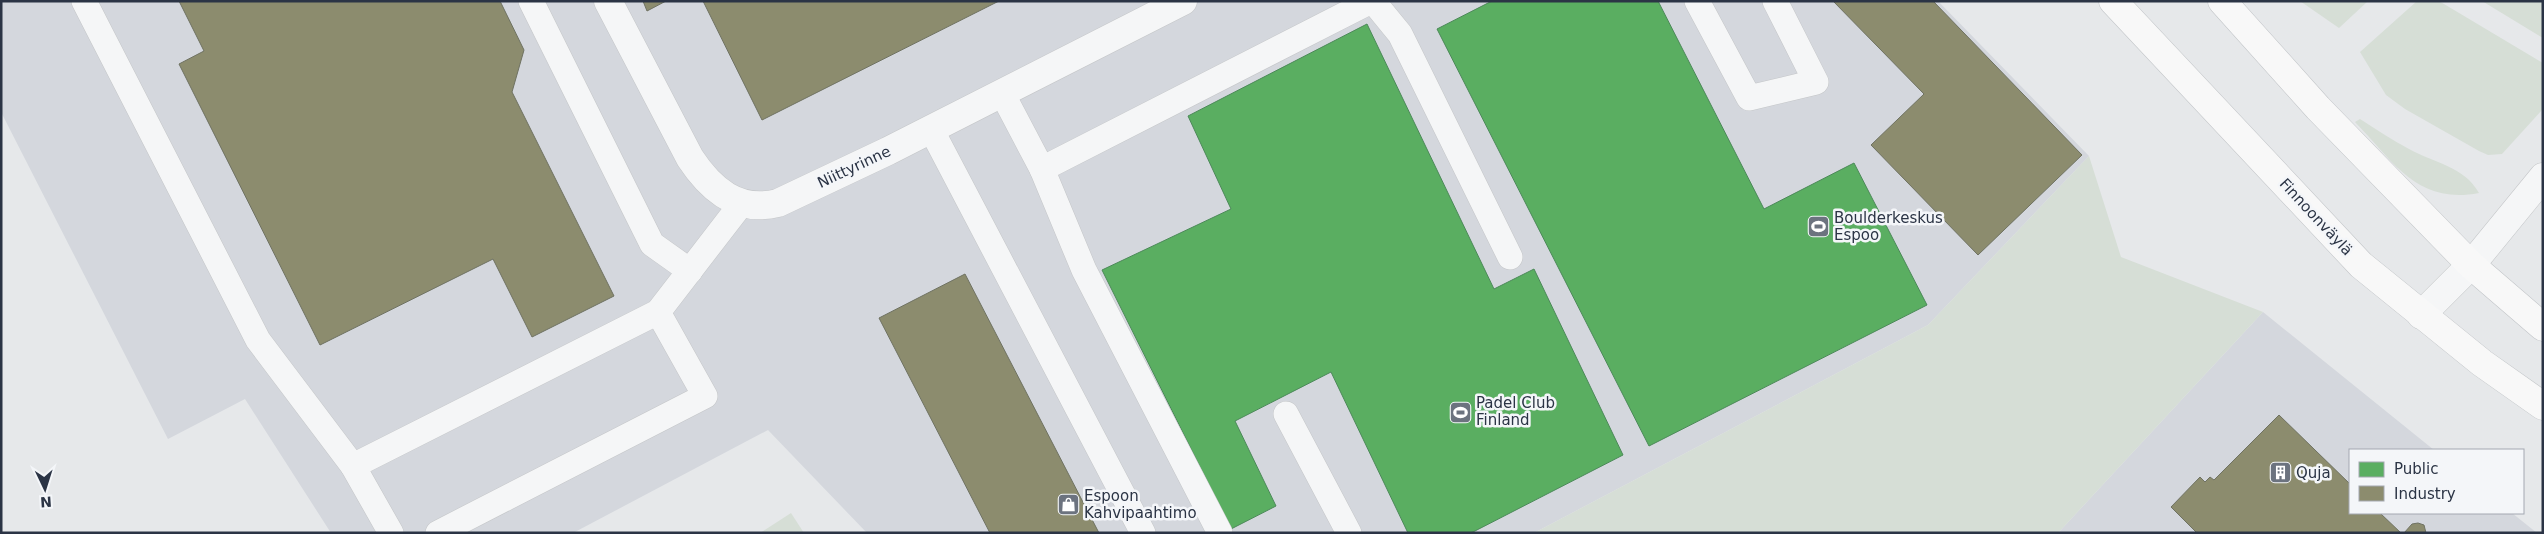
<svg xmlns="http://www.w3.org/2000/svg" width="2544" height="534" font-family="'DejaVu Sans',sans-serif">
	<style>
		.built { fill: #d4d7dd }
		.green { fill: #d6ded6 }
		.public { fill: #5aae61; stroke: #4c8959 }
		.industry { fill: #8c8c6e; stroke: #6f7262 }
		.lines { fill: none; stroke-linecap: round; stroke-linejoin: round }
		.service-casing { stroke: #c4c6c8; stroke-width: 26 }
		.minor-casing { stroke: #c4c6c8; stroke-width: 29 }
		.primary-casing { stroke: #c2c5c8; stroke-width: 29 }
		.service { stroke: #f5f6f7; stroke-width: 25 }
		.minor { stroke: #f5f6f7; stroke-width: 28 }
		.primary { stroke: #f8f8f8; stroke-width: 28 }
		.labels { text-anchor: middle; stroke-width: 5; stroke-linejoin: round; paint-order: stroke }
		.street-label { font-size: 15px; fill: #2b3445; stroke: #f4f6f9 }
		.poi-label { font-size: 15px; fill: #2b3445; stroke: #f4f6f9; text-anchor: start }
	</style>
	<rect width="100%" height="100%" fill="#e6e8ea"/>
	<g class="built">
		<path d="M1,1H1938L2089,156L1928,325L1534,533H867L768,430L573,533H331L245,399L168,439L1,112Z"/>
		<path d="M2263,312L2434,450H2350V513H2512L2537,533H2058Z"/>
	</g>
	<g class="green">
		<path d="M2300,1H2368L2339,28Z"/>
		<path d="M2417,1H2438L2444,4L2543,63V109L2502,154L2488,155L2479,151L2405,109L2386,95L2360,52Z"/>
		<path d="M2482,1H2543V38Z"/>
		<path d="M2360,119C2376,129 2392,140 2409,149C2434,163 2464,166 2479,193C2417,205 2394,162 2355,122Z"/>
		<path d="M2089,156L2121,257L2263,312L2058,533H1534L1928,325Z"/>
		<path d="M791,513L804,533H760Z"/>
	</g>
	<g class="public">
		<path d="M1492,1H1658L1764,209L1854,163L1927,305L1649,446L1437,29Z"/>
		<path d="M1367,24L1494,289L1534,269L1623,455L1471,533H1408L1331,372L1235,421L1276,506L1231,529L1102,270L1231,209L1188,116Z"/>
	</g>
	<g class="industry">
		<path d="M179,1H500L524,50L512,92L614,296L532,337L493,259L320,345L179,64L204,51Z"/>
		<path d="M643,1H666L647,11Z"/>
		<path d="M703,1H999L762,120Z"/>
		<path d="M1833,1H1933L2082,155L1978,255L1871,145L1924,94Z"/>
		<path d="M965,274L1099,533H990L879,318Z"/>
		<path d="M2279,415L2350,484V513H2380L2401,533H2197L2171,507L2200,477L2205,482L2210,477L2214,480Z"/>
		<path d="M2418,523L2424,525L2426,533H2404L2412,524Z"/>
	</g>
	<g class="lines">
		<defs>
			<g id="service">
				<path d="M84,1L258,340L353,466L658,312L742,203"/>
				<path d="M531,1L652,244L690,271"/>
				<path d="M1373,1L1400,34L1510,257"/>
				<path d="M1697,1L1749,98L1816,82L1775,1"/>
				<path d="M1002,93L1042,169L1084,270L1220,533"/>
				<path d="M931,129L1143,533"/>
				<path d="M1042,169L1371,1"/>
				<path d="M1286,414L1349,533"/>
				<path d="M353,466L391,533"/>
				<path d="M438,533L705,396L658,312"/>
			</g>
			<g id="minor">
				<path d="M608,1L690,158C711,190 738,213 778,203L888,151L1183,1"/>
				<path d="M2421,315L2471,265L2543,177"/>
			</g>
			<g id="primary">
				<path d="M2113,1L2361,265L2482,363L2543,406"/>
				<path d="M2222,1L2318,108L2471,265L2543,327"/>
			</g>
		</defs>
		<use href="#service" class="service-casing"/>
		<use href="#minor" class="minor-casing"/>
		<use href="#primary" class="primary-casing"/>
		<use href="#service" class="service"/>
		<use href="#minor" class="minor"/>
		<use href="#primary" class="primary"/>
	</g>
	<defs>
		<symbol id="stadium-square" viewBox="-11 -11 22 22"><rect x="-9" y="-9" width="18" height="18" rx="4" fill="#6c737f" stroke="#f4f6f9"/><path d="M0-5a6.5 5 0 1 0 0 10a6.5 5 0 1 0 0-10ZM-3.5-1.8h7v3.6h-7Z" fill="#fff"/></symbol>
		<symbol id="building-square" viewBox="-11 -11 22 22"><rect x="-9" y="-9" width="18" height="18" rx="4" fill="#6c737f" stroke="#f4f6f9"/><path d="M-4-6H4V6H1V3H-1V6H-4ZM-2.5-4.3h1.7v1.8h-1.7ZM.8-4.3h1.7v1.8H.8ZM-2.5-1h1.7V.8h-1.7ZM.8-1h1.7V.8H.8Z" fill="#fff"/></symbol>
		<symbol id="shop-square" viewBox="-11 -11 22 22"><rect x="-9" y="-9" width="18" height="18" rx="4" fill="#6c737f" stroke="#f4f6f9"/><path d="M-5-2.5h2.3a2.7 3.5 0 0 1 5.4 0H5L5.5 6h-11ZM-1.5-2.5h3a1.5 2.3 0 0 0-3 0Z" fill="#fff"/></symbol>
	</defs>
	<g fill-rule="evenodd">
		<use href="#stadium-square" x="1806" y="214" width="25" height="25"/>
		<use href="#stadium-square" x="1448" y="400" width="25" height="25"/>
		<use href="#building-square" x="2268" y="460" width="25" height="25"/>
		<use href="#shop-square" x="1056" y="492" width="25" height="25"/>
	</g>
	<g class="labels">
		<g class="street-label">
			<text transform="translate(854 167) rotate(-25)" y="5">Niittyrinne</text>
			<text transform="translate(2316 217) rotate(47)" y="5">Finnoonväylä</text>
		</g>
		<g class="poi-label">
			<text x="1834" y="223">Boulderkeskus<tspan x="1834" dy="17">Espoo</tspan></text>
			<text x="1476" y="408">Padel Club<tspan x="1476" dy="17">Finland</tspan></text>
			<text x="2296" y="478">Quja</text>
			<text x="1084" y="501">Espoon<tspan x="1084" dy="17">Kahvipaahtimo</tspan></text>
		</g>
	</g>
	<rect width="2544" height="534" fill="none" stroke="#2b3445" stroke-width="5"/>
	<rect x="2349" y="449" width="175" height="65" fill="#f4f6f9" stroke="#a4a8b1"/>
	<rect x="2359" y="462" width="25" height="15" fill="#5aae61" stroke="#a4a8b1"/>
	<text x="2394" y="474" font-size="15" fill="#2b3445">Public</text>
	<rect x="2359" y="486" width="25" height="15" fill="#8c8c6e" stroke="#a4a8b1"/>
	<text x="2394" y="499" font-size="15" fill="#2b3445">Industry</text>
	<g transform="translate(45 489) rotate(176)" stroke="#f4f6f9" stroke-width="4" paint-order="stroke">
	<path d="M0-4L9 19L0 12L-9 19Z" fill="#2b3445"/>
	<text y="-8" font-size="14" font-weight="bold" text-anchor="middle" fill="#2b3445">N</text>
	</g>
</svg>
